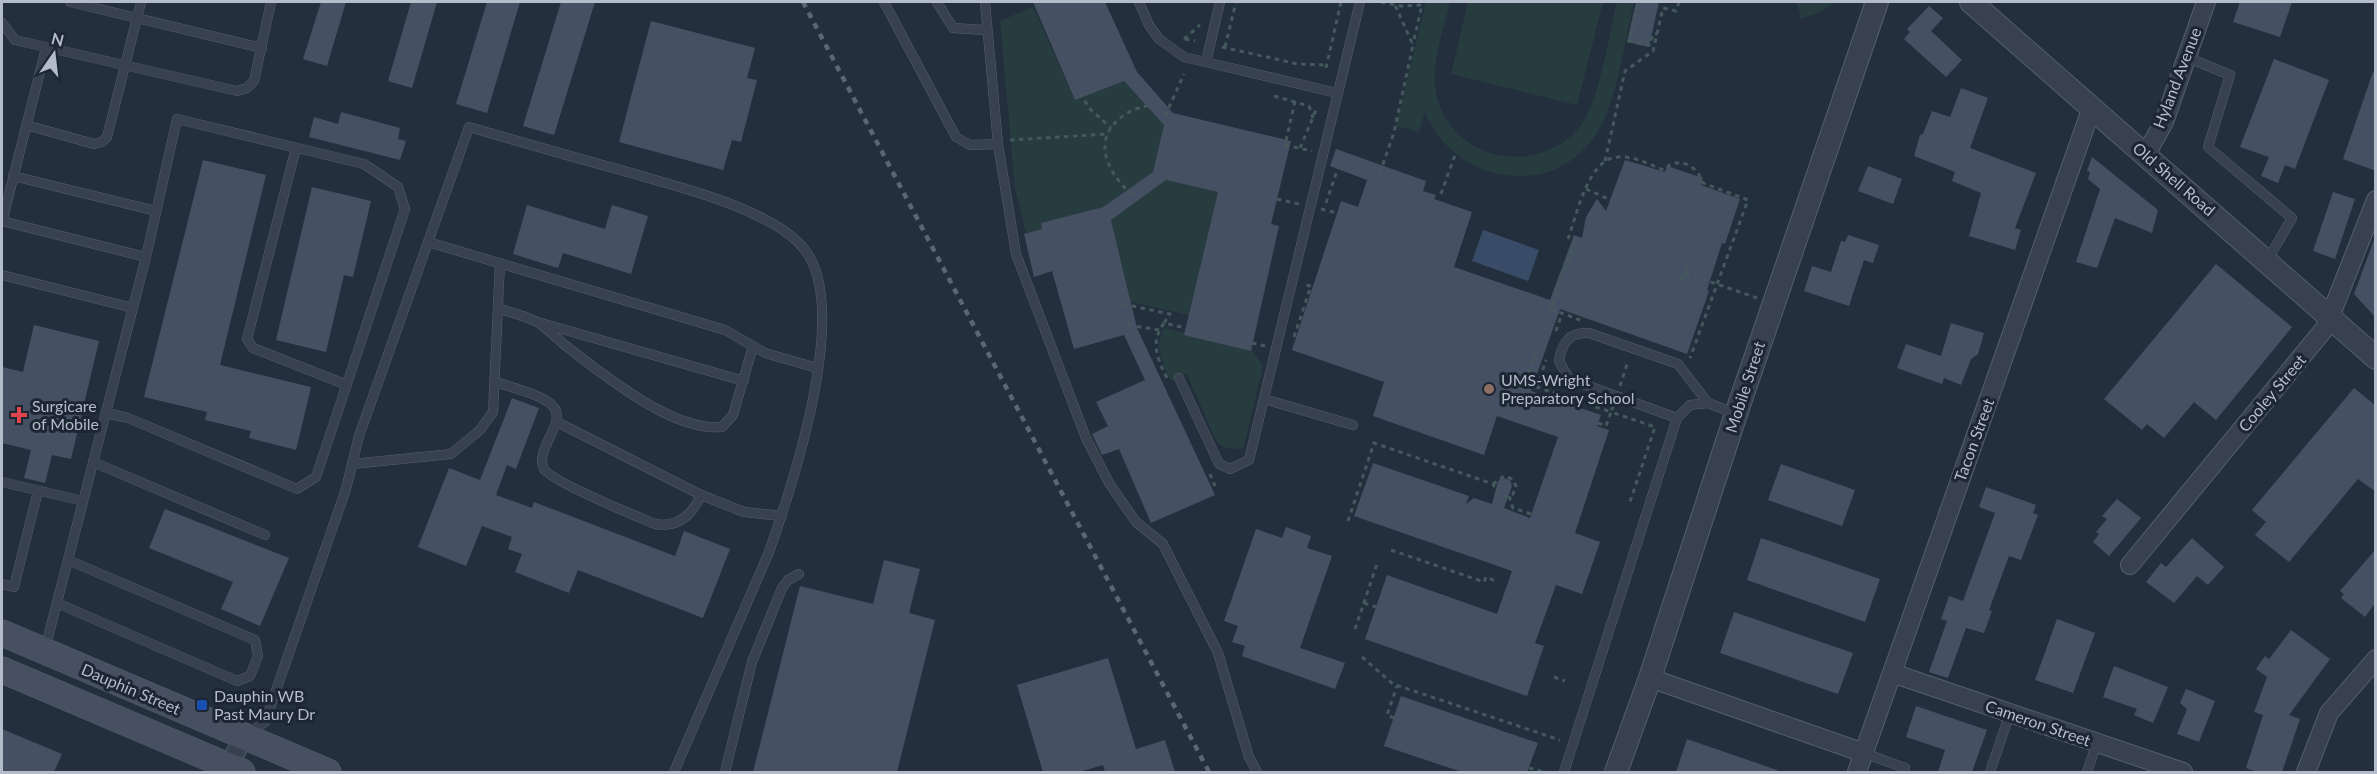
<svg xmlns="http://www.w3.org/2000/svg" width="2377" height="774" font-family="Lato,sans-serif">
	<style>
		.green { fill: #263c3f }
		.water { fill: #394c67 }
		.building { fill: #455162 }
		.lines { fill: none; stroke-linecap: round; stroke-linejoin: round }
		.service-casing { stroke: #565f6c; stroke-width: 10 }
		.minor-casing { stroke: #565f6c; stroke-width: 20 }
		.tertiary-casing { stroke: #565f6c; stroke-width: 24 }
		.secondary-casing { stroke: #565f6c; stroke-width: 27 }
		.path { stroke: #44595c; stroke-width: 3; stroke-dasharray: 4.5 4.5; stroke-linecap: butt }
		.service { stroke: #38414e; stroke-width: 9 }
		.minor { stroke: #38414e; stroke-width: 18 }
		.tertiary { stroke: #38414e; stroke-width: 22 }
		.secondary { stroke: #465061; stroke-width: 26 }
		.rail { stroke: #5a6575; stroke-width: 4.5; stroke-dasharray: 6 6; stroke-linecap: butt }
		.education-dot { fill: #8d6e63; stroke: #1d2633; stroke-width: 2 }
		.health-dot { fill: #e0444e; stroke: #1d2633; stroke-width: 2 }
		.transit-dot { fill: #1a4fb4; stroke: #1d2633; stroke-width: 2 }
		.labels { text-anchor: middle; stroke-width: 6; stroke-linejoin: round; paint-order: stroke }
		.street-label { font-size: 16px; fill: #b4bcc9; stroke: #1d2633 }
		.poi-label { font-size: 16px; fill: #b4bcc9; stroke: #1d2633; text-anchor: start }
	</style>
	<rect width="100%" height="100%" fill="#242f3e"/>
	<g class="green">
		<path d="M1426,2H1450C1443,33 1428,69 1438,101C1458,164 1542,176 1581,125C1600,99 1609,34 1617,2H1634C1625,39 1617,102 1597,133C1553,202 1454,184 1425,112L1419,132L1396,126Z"/>
		<path d="M1468,2H1603L1577,105L1451,74Z"/>
		<path d="M1797,2H1834L1822,11L1801,19Z"/>
		<path d="M1033,7L1075,100L1124,81L1164,125L1153,172L1103,207L1041,223L1043,229L1026,233L1015,188L1000,21Z"/>
		<path d="M1166,180L1218,192L1189,315L1131,302L1111,220Z"/>
		<path d="M1164,328L1251,348L1263,366L1244,447L1241,449L1224,448L1216,441L1187,374L1171,381C1163,363 1153,346 1164,328Z"/>
	</g>
	<path class="water" d="M1483,230L1539,250L1528,281L1472,261Z"/>
	<g class="building">
		<path d="M321,2H346L327,66L303,59Z"/>
		<path d="M411,2H437L412,88L388,81Z"/>
		<path d="M487,2H520L487,113L456,104Z"/>
		<path d="M561,2H595L554,135L523,126Z"/>
		<path d="M1033,2H1105L1137,72L1173,113L1291,141L1271,224L1279,226L1251,351L1184,335L1218,192L1166,180L1111,220L1137,328L1215,495L1151,523L1119,449L1102,455L1092,434L1108,426L1096,402L1145,380L1124,335L1074,349L1052,271L1034,277L1024,234L1042,229L1041,223L1103,207L1153,172L1164,125L1124,81L1075,100Z"/>
		<path d="M1636,2H1659L1649,47L1627,42Z"/>
		<path d="M2240,2H2292L2280,37L2233,22Z"/>
		<path d="M1929,6L1943,18L1931,31L1962,60L1946,77L1904,39L1910,32L1907,29Z"/>
		<path d="M651,21L755,48L747,78L757,80L741,142L732,140L723,170L619,142Z"/>
		<path d="M2274,59L2329,80L2295,169L2285,165L2278,183L2261,176L2269,157L2240,147Z"/>
		<path d="M2373,72L2376,73V171L2343,159Z"/>
		<path d="M1961,88L1988,98L1970,148L2036,173L2015,228L2021,230L2015,250L1969,236L1981,193L1952,181L1955,172L1914,156L1920,135L1923,134L1932,111L1950,117Z"/>
		<path d="M341,112L400,128L398,139L406,141L400,160L309,137L314,117L338,124Z"/>
		<path d="M1336,149L1426,181L1423,191L1436,195L1434,199L1472,212L1454,267L1550,300L1574,235L1582,238L1586,217L1597,199L1606,211L1625,160L1665,172L1667,166L1703,178L1701,185L1740,199L1725,244L1722,243L1707,290L1709,291L1687,354L1560,309L1531,391L1601,415L1597,426L1609,430L1575,533L1600,542L1582,594L1556,585L1535,643L1544,646L1527,696L1365,639L1387,575L1497,614L1512,571L1354,516L1373,463L1469,496L1466,504L1474,498L1492,504L1498,481L1503,478L1510,480L1512,486L1504,508L1530,518L1558,437L1497,416L1484,455L1373,416L1384,382L1292,350L1341,201L1358,207L1367,180L1330,166Z"/>
		<path d="M2092,157L2158,210L2152,233L2115,218L2097,268L2076,262L2100,189L2088,179L2090,172L2087,171Z"/>
		<path d="M203,160L266,175L220,365L311,387L296,450L249,438L251,431L205,420L207,412L144,397Z"/>
		<path d="M1868,166L1902,179L1893,204L1858,191Z"/>
		<path d="M312,187L371,201L353,277L344,275L326,352L276,340Z"/>
		<path d="M2333,192L2355,199L2335,259L2313,251Z"/>
		<path d="M527,205L605,229L612,205L648,216L631,274L563,253L558,268L513,254Z"/>
		<path d="M1848,235L1879,245L1873,263L1864,260L1849,306L1804,291L1812,266L1831,272L1841,241L1845,242Z"/>
		<path d="M2374,240H2376V318L2354,294Z"/>
		<path d="M2216,264L2292,327L2216,420L2194,402L2164,438L2147,424L2142,430L2104,399Z"/>
		<path d="M1951,323L1984,333L1978,354L1971,359L1961,385L1944,378L1942,384L1897,368L1906,344L1941,356Z"/>
		<path d="M34,325L99,341L71,459L52,455L45,483L24,478L31,450L2,443V367L23,372Z"/>
		<path d="M2354,388L2376,406V492L2358,479L2289,562L2255,535L2266,522L2252,510Z"/>
		<path d="M512,398L539,408L516,469L507,465L496,495L532,508L534,502L675,556L684,531L730,549L703,618L578,570L569,593L515,572L522,554L508,549L512,537L482,526L466,566L418,547L449,468L480,480Z"/>
		<path d="M1781,464L1855,490L1842,526L1768,500Z"/>
		<path d="M1986,487L2036,505L2033,513L2038,515L2021,560L2009,556L1989,610L1992,611L1984,633L1966,628L1948,678L1929,672L1947,621L1941,619L1949,596L1963,601L1995,513L1979,507Z"/>
		<path d="M2117,499L2141,518L2109,556L2093,542L2099,534L2096,532L2107,519L2102,516Z"/>
		<path d="M165,509L289,558L260,626L221,609L233,582L149,548Z"/>
		<path d="M1286,527L1311,536L1307,548L1332,556L1300,648L1345,663L1335,689L1242,656L1245,646L1232,642L1238,626L1224,621L1256,529L1282,538Z"/>
		<path d="M1761,538L1880,579L1865,622L1747,580Z"/>
		<path d="M2192,538L2224,567L2208,585L2197,576L2174,603L2146,582L2161,563L2166,567Z"/>
		<path d="M2376,549V602L2365,617L2341,598L2344,594L2340,591Z"/>
		<path d="M884,560L920,569L909,613L935,620L897,772H753L800,586L873,604Z"/>
		<path d="M1734,612L1853,653L1838,694L1720,653Z"/>
		<path d="M2057,619L2095,633L2073,693L2035,680Z"/>
		<path d="M2291,630L2330,659L2289,715L2300,719L2282,772H2258L2246,768L2263,715L2254,712L2267,677L2256,669L2265,656L2269,659Z"/>
		<path d="M1108,658L1136,749L1165,740L1175,772H1105L1103,765L1079,772H1043L1017,685Z"/>
		<path d="M2114,666L2168,687L2153,723L2134,715L2137,709L2103,697Z"/>
		<path d="M2186,689L2215,701L2199,742L2177,734L2187,709L2180,703Z"/>
		<path d="M1401,696L1538,743L1527,772H1462L1384,746Z"/>
		<path d="M1916,706L1987,730L1972,772H1938L1945,750L1906,737Z"/>
		<path d="M2,729L62,754L54,772H2Z"/>
		<path d="M1687,739L1777,770V772H1676Z"/>
	</g>
	<g class="lines">
		<defs>
			<g id="service">
				<path d="M70,2L262,48"/>
				<path d="M884,2L956,137L970,145L998,144"/>
				<path d="M937,2L953,28L986,30"/>
				<path d="M985,2L998,144L1016,254L1086,438L1109,483L1136,522L1163,544L1218,653L1249,757L1257,772"/>
				<path d="M1139,2L1149,25L1159,39L1184,57L1337,93"/>
				<path d="M2,23L15,40L237,91L247,88L254,81L271,2"/>
				<path d="M2186,57L2230,75L2208,147L2292,218L2267,261"/>
				<path d="M1206,62L1220,2"/>
				<path d="M26,125L94,144L102,142L107,137L141,2"/>
				<path d="M296,148L247,339L253,348L347,385"/>
				<path d="M13,176L156,211"/>
				<path d="M2,221L146,257"/>
				<path d="M2,222L46,48"/>
				<path d="M428,242L725,330L765,353L817,368"/>
				<path d="M2,275L133,308"/>
				<path d="M498,308C511,313 526,316 537,322C548,329 556,338 566,346C604,375 673,432 722,427L733,415L753,346"/>
				<path d="M541,323L744,381"/>
				<path d="M1179,378L1219,464L1230,469L1249,460L1360,2"/>
				<path d="M496,382C512,388 534,392 548,402C574,418 533,447 544,469C552,482 636,516 655,524C678,528 692,515 701,495"/>
				<path d="M1264,399L1353,425"/>
				<path d="M1677,418L1569,379L1559,361C1562,342 1570,332 1589,333L1678,364L1708,403"/>
				<path d="M557,422L701,495L744,512L782,516"/>
				<path d="M93,462L265,535"/>
				<path d="M352,464L451,454L480,430L493,412L500,263"/>
				<path d="M2,482L83,501"/>
				<path d="M2,584L14,587L38,491"/>
				<path d="M57,603L237,681L250,676L258,656L255,640L68,560"/>
				<path d="M45,649L146,257L177,119L364,164L398,187L405,209L316,477L297,489L128,418L106,413"/>
				<path d="M248,734L265,722L346,489L359,436L469,127C524,143 579,159 635,174C678,187 724,198 764,219C781,228 799,239 809,256C847,320 793,484 769,552L674,772"/>
				<path d="M1864,753L1905,768L1904,772"/>
				<path d="M725,772L752,662L782,588L788,580L799,574"/>
				<path d="M1564,772L1677,418L1690,405L1708,403L1736,414"/>
				<path d="M1990,772L2010,713"/>
				<path d="M2087,772L2097,743"/>
			</g>
			<g id="minor">
				<path d="M2146,154L2164,122L2206,2"/>
				<path d="M2130,565L2326,327L2376,200"/>
				<path d="M1892,673L2183,772"/>
				<path d="M1650,678L1864,753"/>
				<path d="M225,772L244,737"/>
				<path d="M1857,772L2092,107"/>
				<path d="M2306,772L2329,713L2376,659"/>
			</g>
			<g id="tertiary">
				<path d="M1971,2L2376,358"/>
				<path d="M1616,772L1650,678L1736,414L1877,2"/>
			</g>
			<g id="secondary">
				<path d="M2,633L328,772"/>
				<path d="M2,670L242,772"/>
			</g>
		</defs>
		<use href="#service" class="service-casing"/>
		<use href="#minor" class="minor-casing"/>
		<use href="#tertiary" class="tertiary-casing"/>
		<use href="#secondary" class="secondary-casing"/>
		<g class="path">
			<path d="M1381,2L1401,6L1422,5L1413,44"/>
			<path d="M1638,5L1629,41L1650,45L1653,34H1657"/>
			<path d="M1184,39L1200,25"/>
			<path d="M1185,39L1195,41"/>
			<path d="M1222,47L1298,64L1327,65"/>
			<path d="M1225,47L1236,2"/>
			<path d="M1326,68L1341,2"/>
			<path d="M1080,93L1089,108L1111,128"/>
			<path d="M1274,96L1309,106L1313,118"/>
			<path d="M1295,101L1285,145L1312,151"/>
			<path d="M1165,116L1184,74"/>
			<path d="M1010,140L1108,134"/>
			<path d="M1300,148L1316,110"/>
			<path d="M1605,161L1625,71L1653,51L1663,8L1676,11L1679,2"/>
			<path d="M1380,173L1394,132L1413,45L1395,5"/>
			<path d="M1586,189L1613,201"/>
			<path d="M1441,194L1455,155"/>
			<path d="M1132,195C1104,169 1089,134 1131,111C1139,107 1146,107 1153,103"/>
			<path d="M1277,199L1299,204"/>
			<path d="M1326,203L1341,159"/>
			<path d="M1321,209L1337,213"/>
			<path d="M1568,239C1577,215 1588,157 1619,157C1634,156 1651,165 1664,170C1679,154 1698,167 1703,183L1748,200L1690,358"/>
			<path d="M1575,241L1525,383L1611,412L1613,406"/>
			<path d="M1685,273L1757,298"/>
			<path d="M1681,276L1684,277L1687,269L1684,268"/>
			<path d="M1123,304L1170,314L1164,323"/>
			<path d="M1551,309L1580,320"/>
			<path d="M1128,325L1159,330"/>
			<path d="M1556,331L1562,313"/>
			<path d="M1294,337L1311,286L1304,285"/>
			<path d="M1252,343L1265,346"/>
			<path d="M1167,378C1157,357 1150,343 1164,323L1186,328"/>
			<path d="M1620,386L1628,361"/>
			<path d="M1537,387L1546,360"/>
			<path d="M1598,423L1606,426L1611,412L1655,427L1629,505"/>
			<path d="M1210,474L1215,486"/>
			<path d="M1509,496L1513,508L1531,514"/>
			<path d="M1348,521L1374,443L1493,484L1498,494L1506,497L1513,494L1516,486L1512,479L1504,476L1493,484"/>
			<path d="M1391,550L1484,582L1486,577L1498,582"/>
			<path d="M1364,603L1376,607"/>
			<path d="M1355,629L1378,561"/>
			<path d="M1362,657L1393,684L1560,740"/>
			<path d="M1554,677L1565,681"/>
			<path d="M1394,718L1387,715L1397,686"/>
			<path d="M1529,768L1544,772"/>
		</g>
		<use href="#service" class="service"/>
		<use href="#minor" class="minor"/>
		<use href="#tertiary" class="tertiary"/>
		<use href="#secondary" class="secondary"/>
		<path class="rail" d="M803,2L1209,772"/>
	</g>
	<circle class="education-dot" cx="1489" cy="389" r="6"/>
	<path class="health-dot" d="M16 406h6v6h6v6h-6v6h-6v-6h-6v-6h6z"/>
	<rect class="transit-dot" x="196" y="699" width="12" height="12" rx="3"/>
	<g class="labels">
		<g class="street-label">
			<text transform="translate(2177 78) rotate(-69)" y="6">Hyland Avenue</text>
			<text transform="translate(2174 179) rotate(41)" y="6">Old Shell Road</text>
			<text transform="translate(1745 387) rotate(-72)" y="6">Mobile Street</text>
			<text transform="translate(2272 393) rotate(-50)" y="6">Cooley Street</text>
			<text transform="translate(1974 440) rotate(-70)" y="6">Tacon Street</text>
			<text transform="translate(131 689) rotate(23)" y="6">Dauphin Street</text>
			<text transform="translate(2038 723) rotate(19)" y="6">Cameron Street</text>
		</g>
		<g class="poi-label">
			<text x="1501" y="386">UMS-Wright<tspan x="1501" dy="18">Preparatory School</tspan></text>
			<text x="32" y="412">Surgicare<tspan x="32" dy="18">of Mobile</tspan></text>
			<text x="214" y="702">Dauphin WB<tspan x="214" dy="18">Past Maury Dr</tspan></text>
		</g>
	</g>
	<rect width="2377" height="774" fill="none" stroke="#b4bcc9" stroke-width="6"/>
	<g transform="translate(54 54) rotate(14)" stroke="#1d2633" stroke-width="4.5" paint-order="stroke">
	<path d="M0-4.5L10 22L0 15L-10 22Z" fill="#b4bcc9"/>
	<text y="-9" font-size="16" font-weight="bold" text-anchor="middle" fill="#b4bcc9">N</text>
	</g>
</svg>
